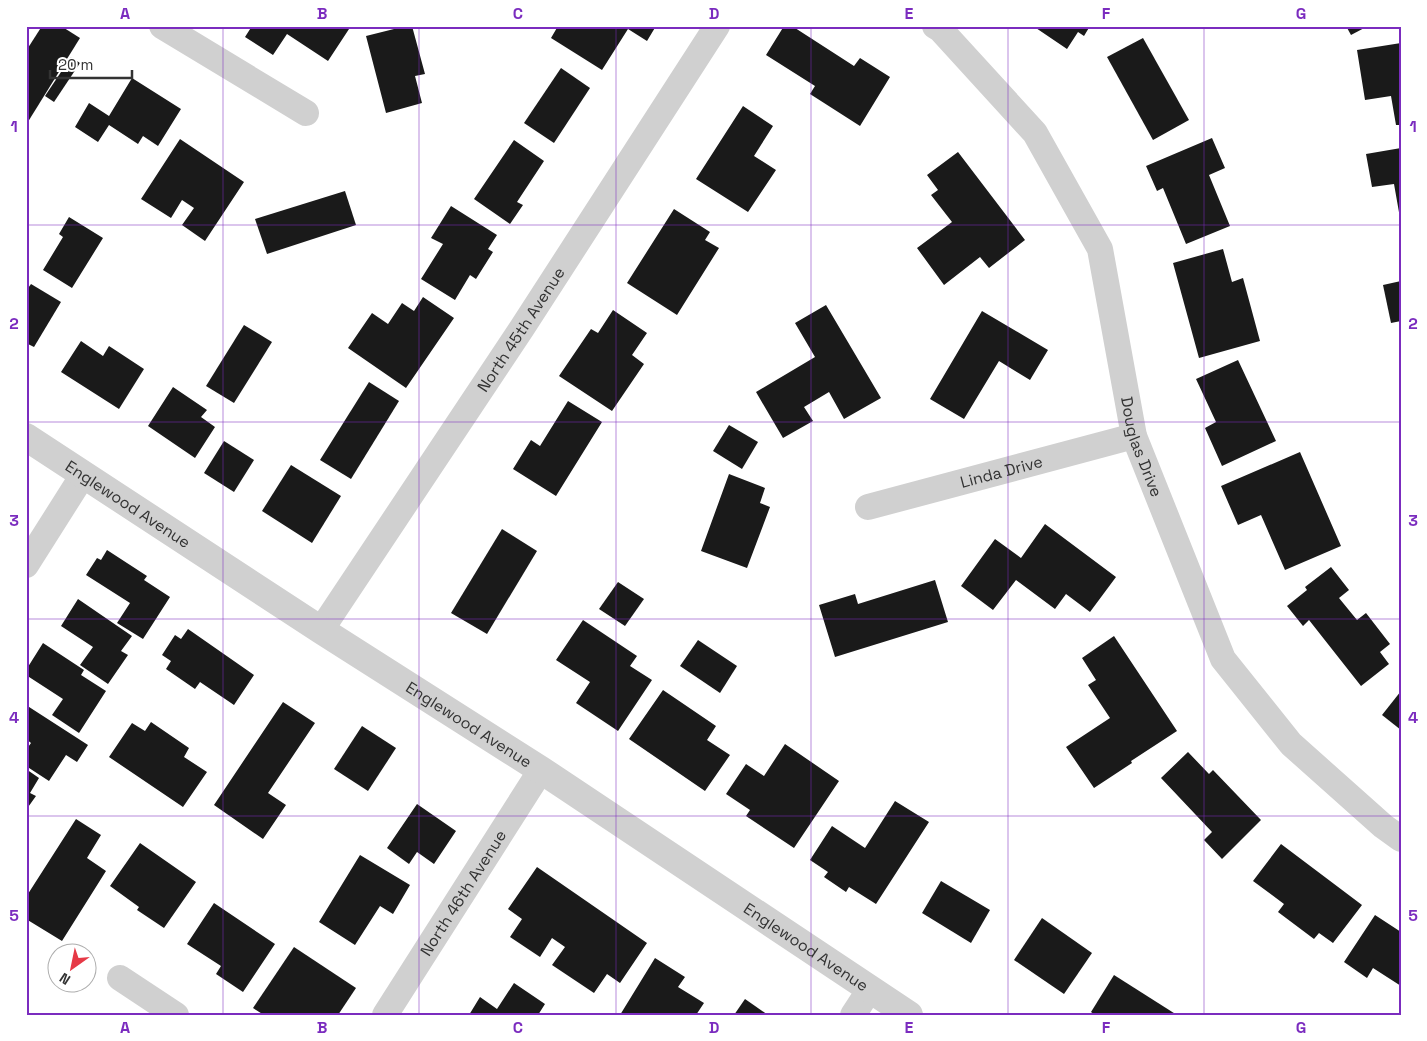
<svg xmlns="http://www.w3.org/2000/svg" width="1427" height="1041" font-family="'Space Grotesk',sans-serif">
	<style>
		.building { fill: #1a1a1a }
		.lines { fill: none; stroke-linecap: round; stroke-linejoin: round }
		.minor { stroke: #d0d0d0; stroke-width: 26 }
		.tertiary { stroke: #d0d0d0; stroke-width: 28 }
		.grid { fill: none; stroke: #7b2cbf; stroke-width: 1; stroke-opacity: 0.55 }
		.labels { text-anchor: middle; stroke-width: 5; stroke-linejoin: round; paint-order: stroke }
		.street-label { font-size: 16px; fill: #333; stroke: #fff }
		.neatline { fill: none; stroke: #7b2cbf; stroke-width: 2 }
		.grid-label { font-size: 16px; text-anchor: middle; font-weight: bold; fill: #7b2cbf }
	</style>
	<rect width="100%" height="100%" fill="#fff"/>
	<g class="building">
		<path d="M42,26H61L80,38L26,125V51Z"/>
		<path d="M252,26H351L328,61L287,34L273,55L245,37Z"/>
		<path d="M406,26H412L425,74L415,76L422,103L386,113L366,36Z"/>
		<path d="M558,26H656L647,41L628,29L602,70L551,38Z"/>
		<path d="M784,26H792L854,66L860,58L890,77L860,126L810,94L815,86L766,55Z"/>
		<path d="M1033,26H1090L1084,36L1078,32L1067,49Z"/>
		<path d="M1346,26H1368L1351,35Z"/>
		<path d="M1143,38L1189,120L1153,140L1107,57Z"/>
		<path d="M1401,43V125H1396L1391,96L1365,100L1357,50Z"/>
		<path d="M71,57L80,63L54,102L45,96Z"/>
		<path d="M561,68L590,88L554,143L524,123Z"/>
		<path d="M132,78L181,109L158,146L143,136L138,144L109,125L98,142L75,127L89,103L109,116Z"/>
		<path d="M743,106L773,126L754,156L776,170L748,212L696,179Z"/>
		<path d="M1212,138L1225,168L1209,175L1230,226L1186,244L1163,188L1157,191L1146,166Z"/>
		<path d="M180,139L244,182L205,241L182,225L194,208L182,200L171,218L141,199Z"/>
		<path d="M514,140L544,161L517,202L523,205L510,224L474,199Z"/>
		<path d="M1401,148V218H1400L1394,184L1372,187L1366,154Z"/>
		<path d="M958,152L1025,240L989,268L980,257L944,285L917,248L952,222L931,195L938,190L927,175Z"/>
		<path d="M345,191L356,225L267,254L255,219Z"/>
		<path d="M451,206L497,235L488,249L493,252L476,279L470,275L455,300L421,279L443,244L431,238Z"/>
		<path d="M674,209L710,232L705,240L719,248L677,315L627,283Z"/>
		<path d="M69,217L103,238L72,288L43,270L63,237L59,234Z"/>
		<path d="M1223,249L1232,282L1243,278L1260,341L1199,358L1173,263Z"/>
		<path d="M1401,281V321L1391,323L1383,285Z"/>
		<path d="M31,284L61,302L34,347L26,343V291Z"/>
		<path d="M423,297L454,318L406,388L348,348L372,313L388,324L402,303L414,311Z"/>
		<path d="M826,305L881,398L844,419L829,392L804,407L813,421L783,438L756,392L815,357L795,323Z"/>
		<path d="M613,310L647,333L632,355L644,364L612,411L559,376L591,329L598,333Z"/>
		<path d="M982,311L1048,350L1030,380L999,361L964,419L930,399Z"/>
		<path d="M244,325L272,342L234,403L206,386Z"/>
		<path d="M81,341L103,356L109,346L144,369L119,409L61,372Z"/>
		<path d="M1238,360L1276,441L1222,466L1205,428L1216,422L1196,379Z"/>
		<path d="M369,382L399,401L351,479L320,460Z"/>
		<path d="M173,387L207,410L201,417L215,427L195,458L148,426Z"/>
		<path d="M568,401L602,422L556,496L513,469L531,440L540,446Z"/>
		<path d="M729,425L758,442L742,469L713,451Z"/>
		<path d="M224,441L254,460L234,492L204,473Z"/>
		<path d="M1300,452L1341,546L1285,570L1261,515L1238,525L1221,486Z"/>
		<path d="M291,465L341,496L312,543L262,511Z"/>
		<path d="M729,474L765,488L760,503L770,507L747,568L701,551Z"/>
		<path d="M1045,524L1116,577L1090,612L1066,594L1055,609L1016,580L993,610L961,586L995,539L1021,558Z"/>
		<path d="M502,529L537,551L487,634L451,613Z"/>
		<path d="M107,550L147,576L144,580L170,597L143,639L117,623L130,603L86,575L97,558L101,560Z"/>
		<path d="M1331,567L1349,590L1339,598L1357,620L1366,613L1390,644L1380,652L1389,664L1361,686L1309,620L1303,626L1287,606L1307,590L1305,587Z"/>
		<path d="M935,580L948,622L835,657L819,605L855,594L858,604Z"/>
		<path d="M618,582L644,599L625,626L599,609Z"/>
		<path d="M78,599L132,636L121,651L128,655L108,684L80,665L93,647L61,626Z"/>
		<path d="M583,620L637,656L630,666L652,680L618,731L576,703L590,682L556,660Z"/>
		<path d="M188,629L254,675L234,705L200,682L195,689L166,669L171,661L162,655L175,635L181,639Z"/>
		<path d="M1114,636L1177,731L1131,761L1132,763L1094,788L1066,747L1110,718L1088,685L1096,680L1082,658Z"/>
		<path d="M698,640L737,666L720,693L680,666Z"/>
		<path d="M43,643L84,670L81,675L106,691L79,733L52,715L63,699L26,675V670Z"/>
		<path d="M663,690L716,726L707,740L730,755L705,791L629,739Z"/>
		<path d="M1401,691V730L1382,715Z"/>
		<path d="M283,702L315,723L268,793L286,805L263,839L214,805Z"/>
		<path d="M26,705L88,745L77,762L66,755L49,781L26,766V750L31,743L26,739Z"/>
		<path d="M151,722L189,748L184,757L207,772L183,807L109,757L132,723L145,731Z"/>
		<path d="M362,726L396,748L368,791L334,769Z"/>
		<path d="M785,744L839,781L794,848L746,816L750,810L726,794L746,764L764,776Z"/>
		<path d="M1188,752L1209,774L1213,770L1261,820L1222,859L1204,840L1212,832L1161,778Z"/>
		<path d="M26,769L39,778L30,793L36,796L26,810Z"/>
		<path d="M895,801L929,822L876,904L849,887L846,892L824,877L828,872L810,860L832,826L865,848Z"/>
		<path d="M417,804L456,831L434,864L417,852L409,864L387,848Z"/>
		<path d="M76,819L101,835L87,858L106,871L62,941L26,919V897Z"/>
		<path d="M140,843L196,882L164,928L137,910L139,907L110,886Z"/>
		<path d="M1281,844L1362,905L1333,943L1319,933L1314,939L1278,912L1284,904L1253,881Z"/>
		<path d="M360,855L410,885L393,914L380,906L355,945L319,922Z"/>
		<path d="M537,867L647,943L620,983L607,974L594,993L552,965L565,947L552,938L540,957L510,937L522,919L508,909Z"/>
		<path d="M941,881L990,910L971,943L922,913Z"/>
		<path d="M214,903L275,944L243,992L216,974L221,966L187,944Z"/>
		<path d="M1375,915L1401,932V986L1373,968L1367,978L1344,962Z"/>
		<path d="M1042,918L1092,953L1064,994L1014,960Z"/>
		<path d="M294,947L356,988L338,1015H264L253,1008Z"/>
		<path d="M655,958L685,977L678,987L704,1003L696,1015H620Z"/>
		<path d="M1114,975L1177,1015H1095L1091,1012Z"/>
		<path d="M514,983L545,1004L538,1015H469L480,997L497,1009Z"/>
		<path d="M745,999L768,1015H734Z"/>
	</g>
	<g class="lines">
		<g class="minor">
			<path d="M162,26L306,113"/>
			<path id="s1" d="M935,26L940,29L1035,133L1100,249L1134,436L1223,659L1291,744L1383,826L1401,839"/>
			<path id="s2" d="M868,507L1134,436"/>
			<path d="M26,565L83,475"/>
			<path id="s3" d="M321,630L522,328L717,26"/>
			<path d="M120,978L176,1015"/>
			<path id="s4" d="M385,1015L541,770"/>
			<path d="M853,1015L870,989"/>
		</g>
		<path class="tertiary" id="s5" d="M26,437L321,630L541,770L909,1015"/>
	</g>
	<path class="grid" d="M223,26V1015M419,26V1015M616,26V1015M811,26V1015M1008,26V1015M1204,26V1015M26,225H1401M26,422H1401M26,619H1401M26,816H1401"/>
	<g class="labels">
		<g class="street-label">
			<text dy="6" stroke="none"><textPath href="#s3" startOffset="361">North 45th Avenue</textPath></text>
			<text dy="6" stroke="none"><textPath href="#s1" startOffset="482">Douglas Drive</textPath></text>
			<text dy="6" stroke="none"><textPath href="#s2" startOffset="138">Linda Drive</textPath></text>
			<text dy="6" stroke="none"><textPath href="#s5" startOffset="122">Englewood Avenue</textPath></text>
			<text dy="6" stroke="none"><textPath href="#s5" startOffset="528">Englewood Avenue</textPath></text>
			<text dy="6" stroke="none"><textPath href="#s4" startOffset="145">North 46th Avenue</textPath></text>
			<text dy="6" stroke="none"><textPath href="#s5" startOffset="932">Englewood Avenue</textPath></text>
		</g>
	</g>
	<rect width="1427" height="1041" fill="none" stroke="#ffffff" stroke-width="55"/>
	<g transform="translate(72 968) rotate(213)"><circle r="24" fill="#ffffff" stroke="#adadad"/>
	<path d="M0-4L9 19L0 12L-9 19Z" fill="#e63946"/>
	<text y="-8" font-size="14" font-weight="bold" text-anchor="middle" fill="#333333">N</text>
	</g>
	<path d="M50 70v8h82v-8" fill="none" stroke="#333333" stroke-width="2.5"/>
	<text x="58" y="70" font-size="15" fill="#333333" stroke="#ffffff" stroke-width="4" paint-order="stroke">20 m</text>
	<rect x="28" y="28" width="1372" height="986" class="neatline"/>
	<g class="grid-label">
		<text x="125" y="19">A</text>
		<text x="322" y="19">B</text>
		<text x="518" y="19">C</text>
		<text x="714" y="19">D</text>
		<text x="909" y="19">E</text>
		<text x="1106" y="19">F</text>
		<text x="1301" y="19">G</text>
		<text x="14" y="132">1</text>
		<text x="1413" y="132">1</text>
		<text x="14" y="329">2</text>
		<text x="1413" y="329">2</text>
		<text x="14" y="526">3</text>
		<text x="1413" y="526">3</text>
		<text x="14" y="723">4</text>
		<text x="1413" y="723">4</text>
		<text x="14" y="921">5</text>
		<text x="1413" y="921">5</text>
		<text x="125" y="1033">A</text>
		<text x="322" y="1033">B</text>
		<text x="518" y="1033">C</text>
		<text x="714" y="1033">D</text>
		<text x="909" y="1033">E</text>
		<text x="1106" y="1033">F</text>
		<text x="1301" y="1033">G</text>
	</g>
</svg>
